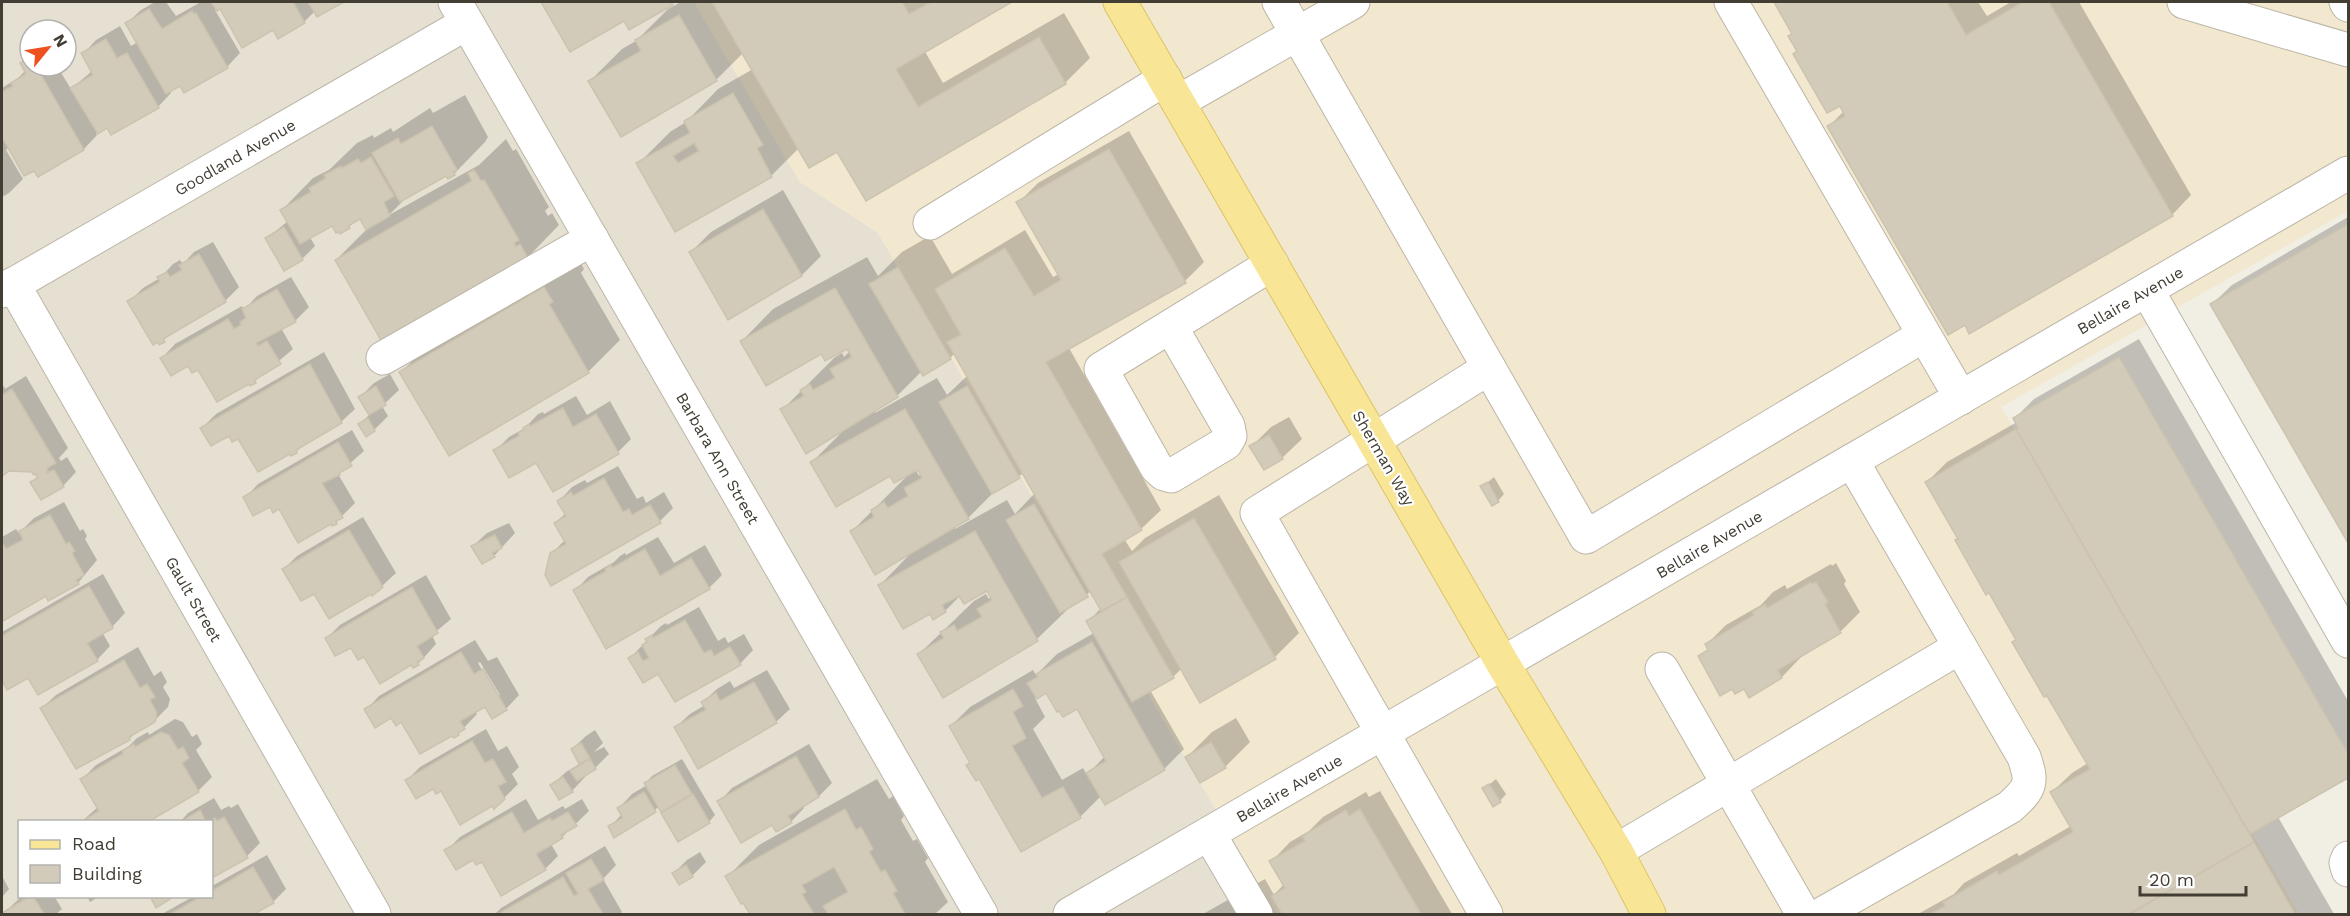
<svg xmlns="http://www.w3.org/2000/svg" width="2350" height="916" font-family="'Work Sans',sans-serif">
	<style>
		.residential { fill: #e5e0d2; fill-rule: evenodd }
		.commercial { fill: #f2e7cf }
		.shadow { fill: #0003; fill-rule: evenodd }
		.building { fill: #d2cbba; stroke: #ccc3ae; stroke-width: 1.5; fill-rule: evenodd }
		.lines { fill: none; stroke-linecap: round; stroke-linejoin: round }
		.minor-casing { stroke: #bcb6a7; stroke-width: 35 }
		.major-casing { stroke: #dcc466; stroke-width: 35 }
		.minor { stroke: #fff; stroke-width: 33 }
		.major { stroke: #f8e595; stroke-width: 33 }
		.labels { text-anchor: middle; stroke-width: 4.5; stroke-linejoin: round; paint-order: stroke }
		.street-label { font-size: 16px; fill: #423e34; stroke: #fff }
	</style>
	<rect width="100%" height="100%" fill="#f1eee4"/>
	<path class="residential" d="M2,2H694L800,182L878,233L1277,914H2ZM30,30H66V66H30ZM20,822H212V896H20Z"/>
	<path class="commercial" d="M694,2H2348V211L2001,407L2299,914H1277L878,233L800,182Z"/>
	<g class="shadow">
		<path d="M155,2H166L176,16L201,2H341L317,15L315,11L304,22L279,37L274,28L220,7L215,10L240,53L227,67L180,84L170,91L171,93L158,107L108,126L96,133L97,135L84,149L38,175L10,146L6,150L23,179L9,193L2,197V88L18,78L26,70L22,64L30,55V66H57L71,89L92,71L83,54L96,40L120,26L131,46L138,42L127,23L141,10Z"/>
		<path d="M543,2H674L630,28L624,19L571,50Z"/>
		<path d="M681,2H1009L924,50L943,83L1064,13L1090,58L1065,83L838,150L799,148L771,176L675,230L638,164L670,132L686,122L718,89L753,69L743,53L716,80L590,81L622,49L636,41L668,9Z"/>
		<path d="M1775,2H1978L1987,16L2011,2H2079L2191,195L2172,215L1829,126L1844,111L1798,50L1794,33Z"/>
		<path d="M465,95L488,137L485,142L454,174H447L408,196L389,215L479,165L506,139L513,151L516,149L549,207L545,211L548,216L552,213L559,225L528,257L383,340L336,260L367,229L360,217L349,227L332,224L310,237L315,246L302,259L267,238L288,221L282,210L313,178L329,170L357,143L373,135L374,138L391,128L393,132L430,108L433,113Z"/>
		<path d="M1129,131L1204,262L1185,281L1069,348L1161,510L1141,529L1124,539L1132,551L1145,538L1219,495L1299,633L1275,657L1182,668L1173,677L1150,690L1184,749L1164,769L1101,796L1080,817L1022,850L951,726L970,707L1033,670L1036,675L1057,654L1094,633L1088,622L1101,608L1091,591L1069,608L1037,639L943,696L919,654L974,601L986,594L989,599L992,596L987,589L961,595L945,611L934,618L931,612L880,585L912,552L852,531L909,474H891L812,462L844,430L782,410L834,358L842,353L844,357L850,351L847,346L821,352L742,341L773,309L867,257L878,276L902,252L930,236L952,274L1025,230L1053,277L1059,274L1018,203L1038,183ZM955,353L968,375L947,395L937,378L875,413L874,410L897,396L922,371L950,358ZM918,468L921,473L919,476L915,469ZM1024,473L1035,493L1015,514L1007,500L955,529L954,526L968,518L995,491ZM1047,691L1078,707L1105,756L1087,775L1083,768L1062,780L1033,729L1045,717L1035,698Z"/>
		<path d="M783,190L821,256L802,275L691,252L711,232Z"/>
		<path d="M2348,217V540L2212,304L2232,285Z"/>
		<path d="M213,242L239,287L225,301L174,331L160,343L129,302L143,288L160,278L173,264L180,260L183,264L194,252Z"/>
		<path d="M577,256L584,269L581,273L620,340L588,372L450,453L401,372L433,341Z"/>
		<path d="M291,277L309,307L295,321L281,328L293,349L255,381L251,384L162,358L175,344L242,306L244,310L257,296Z"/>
		<path d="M2139,339L2348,701V776L2278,817L2334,914H2132L2131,912L2126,914H1918L1954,894L1964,883L2017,853L2019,856L2071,826L2052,792L2072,773L2088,763L1927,482L1947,462L2017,422L2015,418L2034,399Z"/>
		<path d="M324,352L355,409L341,422L304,444L296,452L202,428L216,414Z"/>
		<path d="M390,374L399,390L382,406L388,416L374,430L366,435L360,424L370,414L360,397L374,383Z"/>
		<path d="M26,376L68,448L59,458L61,461L67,457L76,472L63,486L32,482L38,476L33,471L9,470L2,474V387L4,386L5,389Z"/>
		<path d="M576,396L587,415L610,401L631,439L618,452L536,461L495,451L509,437L525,428L538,414L543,412L544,414Z"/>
		<path d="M1289,417L1302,439L1282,458L1251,447L1271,427Z"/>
		<path d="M352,430L364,451L338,474L355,503L336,522L245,498L258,484Z"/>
		<path d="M618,466L637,499L643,496L646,503L664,492L673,508L660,521L551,554L565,540L555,523L566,513L559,501L572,487L585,480L587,483Z"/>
		<path d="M1494,477L1504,494L1498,501L1482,487Z"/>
		<path d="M64,502L80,531L83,529L87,536L85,539L97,560L78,583L47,594L4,619L2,614V537L16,529L19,533L34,518Z"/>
		<path d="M363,517L396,573L382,586L371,592H315L284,569L297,556Z"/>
		<path d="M509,523L515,533L494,556L473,546L487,533Z"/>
		<path d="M658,537L674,563L705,545L722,575L709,588L575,591L588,577L614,562L620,556L625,553L626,555Z"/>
		<path d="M1836,563L1846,581L1844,584L1860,612L1840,632L1800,655L1801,657L1782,677L1750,695L1745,687L1699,657L1709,648L1707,644L1726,625L1761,605L1773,592L1785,585L1787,589L1831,564L1832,566Z"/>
		<path d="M103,574L125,613L112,627L102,632L110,646L97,660L29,676L8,688L2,677V632Z"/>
		<path d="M426,575L451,619L432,635L436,644L418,664L365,655L351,646L327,638L340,625Z"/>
		<path d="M699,607L718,641L725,637L728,643L744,634L753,650L740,664L659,672L630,658L661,626L666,623L667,625Z"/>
		<path d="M475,640L488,661L497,657L519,695L506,709L485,705L475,711L477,714L458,734L366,710L379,696ZM480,662L500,695H496L478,663Z"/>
		<path d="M138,647L154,676L161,671L167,682L163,687L170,699L168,707L154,721L138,731L129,739L42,708L56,695Z"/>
		<path d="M767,670L790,709L776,722L676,727L690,714L705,705L703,702L717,689L730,681L734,688Z"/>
		<path d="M1236,718L1250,742L1225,767L1187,757L1212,732Z"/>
		<path d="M175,719L183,722L192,737L197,734L202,744L196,750L212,777L198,791L143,822H81L98,807L82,779L96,765L129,746L137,738L148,732L149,735Z"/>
		<path d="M486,729L498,751L507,746L519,767L512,774L518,784L504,798L442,789L407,780L420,767Z"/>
		<path d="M595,730L603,743L594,752L604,747L609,754L595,768L584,775L585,777L572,791L552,785L566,772L581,763L572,749L586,736Z"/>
		<path d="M809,744L832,783L819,796L803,805L804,808L791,822L773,823L719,802L732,788Z"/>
		<path d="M682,759L715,815L709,822L663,814L671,806H659L655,810L610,827L622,814L619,808L632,794L647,785L646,783L652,776Z"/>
		<path d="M877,779L889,799L893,796L904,816L901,820L913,841L917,839L928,858L925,862L948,902L935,914H751L727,877L759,845Z"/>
		<path d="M1496,779L1506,794L1500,801L1484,789Z"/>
		<path d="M1380,791L1452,914H1203L1265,879L1274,895L1284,884L1271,862L1290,842L1309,831L1323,817L1366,792L1369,797Z"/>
		<path d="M214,798L221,810L229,806L231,808L238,804L260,843L247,856L212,877V822H180L188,813Z"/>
		<path d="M526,799L538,820L563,806L565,809L582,799L589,811L562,837L551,844L558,856L545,869L483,860L446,851L460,837Z"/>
		<path d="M605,846L616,865L603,879L622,912L620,914H495L501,908Z"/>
		<path d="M700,852L706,862L692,876L674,873L687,860Z"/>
		<path d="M267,855L286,889L273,902L251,914H162L194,896H212V886Z"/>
		<path d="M2,876L9,889L2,897Z"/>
		<path d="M22,896H54L62,909L56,914H4V913Z"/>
		<path d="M87,896H100L90,902Z"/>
	</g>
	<g class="building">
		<path d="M211,2H293L305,23L278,39L273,30L242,48L220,9L217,11Z"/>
		<path d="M308,2H344L317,17Z"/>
		<path d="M541,2H671L673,5L629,30L624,21L570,52Z"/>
		<path d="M712,2H902L909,14L931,2H1012L896,69L918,107L1039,37L1066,84L866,201L837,152L809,168Z"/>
		<path d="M1774,2H1947L1966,35L2023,2H2049L2173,216L1969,334L1965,325L1948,335L1827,126L1845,116L1840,106L1827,113L1793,54L1797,51L1788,36L1792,34Z"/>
		<path d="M149,9L162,29L192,11L194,14L196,13L228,68L184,93L180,86L166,94L125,23Z"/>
		<path d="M679,15L717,81L621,137L588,81L641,51L635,40Z"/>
		<path d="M106,39L117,58L127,53L159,108L111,135L107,128L98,134L70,88L93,75L81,53Z"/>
		<path d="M30,58V66H36L84,150L38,177L34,171L24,176L2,137V92L13,86L11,83L26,74L20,63Z"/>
		<path d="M733,93L763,145L757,148L772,177L675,232L636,163L690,133L684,121ZM694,143L699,151L678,163L673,156Z"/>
		<path d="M432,126L457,170L453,172L455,175L448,179L446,176L400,202L372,153L398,138L401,144Z"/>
		<path d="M1109,149L1186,283L1046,362L1142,530L1102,554L1127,597L1101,611L947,342L961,335L935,289L1005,248L1034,296L1061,280L1016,202Z"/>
		<path d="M371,157L394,196L384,202L390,216L366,230L360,219L348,226L350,228L340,234L339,232L336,233L332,226L300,244L280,210L311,192L309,188L326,178L324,175L341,166L342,168L358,159L361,163Z"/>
		<path d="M474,170L481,181L484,180L519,240L514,243L516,247L520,244L528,258L382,342L335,260L472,181L468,173Z"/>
		<path d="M763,209L802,276L728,320L689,252Z"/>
		<path d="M2348,224V543L2210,304Z"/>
		<path d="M284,227L303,260L284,271L265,238Z"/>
		<path d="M199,254L226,302L163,339L165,342L159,345L158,342L153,345L127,301L160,282L157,277L167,272L170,277L182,270L179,265Z"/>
		<path d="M898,267L951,359L923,376L869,284Z"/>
		<path d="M544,287L553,302L549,304L589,373L449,456L399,372Z"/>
		<path d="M835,288L898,397L806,454L780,409L804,396L800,390L810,384L813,390L835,378L830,369L852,357L847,349L825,361L821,354L766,386L740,341Z"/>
		<path d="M277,289L296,322L256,343L258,346L267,341L281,364L261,376L255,380L256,383L250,386L249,384L217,402L198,370L192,373L188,366L171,376L160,358L228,319L234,329L241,325L240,322L246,318L242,309Z"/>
		<path d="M2119,357L2348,754V778L2250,834L2016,429L2018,428L2013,418Z"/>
		<path d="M310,364L342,423L296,450L297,453L291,456L290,454L258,472L238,439L232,442L229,436L211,446L200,428Z"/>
		<path d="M376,386L386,405L369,415L358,397Z"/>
		<path d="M967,386L1020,478L992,494L939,402Z"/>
		<path d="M12,389L56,463L47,468L48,471L46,472L47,473L54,470L64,487L41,500L30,482L38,478L36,474L34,475L32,472L9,471L2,476V395Z"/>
		<path d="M563,408L573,427L596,414L619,454L553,492L536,463L509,478L493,450L519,436L518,433L524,430L523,428L529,424L530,426Z"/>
		<path d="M905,409L969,519L875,575L850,531L874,517L871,510L884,502L888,508L908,496L904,488L922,478L918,470L894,483L890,476L836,507L810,462Z"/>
		<path d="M368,418L375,431L366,437L358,424Z"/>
		<path d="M2016,429L2254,842L2129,914H1930L1945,906L1943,902L1997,871L1999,875L2073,832L2050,792L2090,769L2047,696L2044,697L2012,642L2016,640L1989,593L1986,595L1955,540L1958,539L1925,482Z"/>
		<path d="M1269,435L1283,459L1264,470L1249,446Z"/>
		<path d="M338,442L352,466L339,473L340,475L322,483L343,518L336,521L337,524L332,526L331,524L298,543L279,509L273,513L270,507L253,516L243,497Z"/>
		<path d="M604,478L623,512L629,509L632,515L650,505L661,523L551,586L545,575L550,553L566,544L554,523L566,516L557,501L571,492L573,496Z"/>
		<path d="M1488,482L1499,502L1492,506L1480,486Z"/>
		<path d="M1034,504L1088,597L1060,613L1006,520Z"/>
		<path d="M50,515L66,544L69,542L75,551L72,553L84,575L76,580L79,584L48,601L46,596L3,621L2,617V542L6,549L23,540L19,531Z"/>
		<path d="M1194,518L1276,659L1200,703L1119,562Z"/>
		<path d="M349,530L383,587L372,596L371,594L329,619L314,594L301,601L282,569Z"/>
		<path d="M975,531L1038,641L943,698L917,654L944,638L940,632L954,625L957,631L982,617L977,609L992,600L987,591L964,604L959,596L942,605L946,612L933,620L930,614L903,629L878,585Z"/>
		<path d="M495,535L502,548L492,553L495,557L482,564L471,546Z"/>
		<path d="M645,549L660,576L691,558L710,589L606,649L573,590L606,571L605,569L611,565L612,568Z"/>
		<path d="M1811,582L1812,584L1816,582L1828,602L1825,604L1841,633L1778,670L1782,678L1749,698L1744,689L1735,694L1732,689L1720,696L1698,656L1708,650L1705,644L1754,615L1752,612L1765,604L1767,608Z"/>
		<path d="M89,586L113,628L87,643L98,661L38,695L28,678L7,690L2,680V636Z"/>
		<path d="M412,587L438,633L417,646L424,658L417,662L419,665L413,668L411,665L380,684L364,657L358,660L351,648L335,656L325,638Z"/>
		<path d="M1127,597L1174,678L1132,702L1086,621Z"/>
		<path d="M685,620L704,653L711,650L714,656L730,647L741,665L675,702L658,674L643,683L628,658L638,652L643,661L649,658L642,645L647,642L645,639L652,635L653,638Z"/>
		<path d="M1092,642L1165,770L1105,805L1086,773L1106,761L1077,709L1063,717L1059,711L1057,712L1046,693L1037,699L1027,683L1038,677L1036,674Z"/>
		<path d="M461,652L474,674L483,669L507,710L492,719L485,707L460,721L465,729L458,733L459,735L454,738L452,736L420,754L401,722L396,726L391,718L375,728L364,709Z"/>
		<path d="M124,660L140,688L147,684L155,697L150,700L157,713L155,722L129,737L130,740L76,769L40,708Z"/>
		<path d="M754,682L777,723L698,769L674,727L706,710L701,702L716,693L720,701Z"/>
		<path d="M1013,689L1023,706L1013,712L1026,738L1012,746L1042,798L1063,787L1081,818L1021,852L979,779L976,781L966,765L970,763L949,726Z"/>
		<path d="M161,732L169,735L178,750L183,747L189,758L182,763L199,792L148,822H81L99,811L80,779L123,754L122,751L134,744L135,747Z"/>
		<path d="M472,741L485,763L493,759L506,782L498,786L505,799L494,809L492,806L460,825L441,791L436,794L433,789L416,799L405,780Z"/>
		<path d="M1211,742L1226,768L1200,783L1185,757Z"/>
		<path d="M581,743L590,758L579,764L571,749Z"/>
		<path d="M796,756L819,797L788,816L792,823L776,832L772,825L741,843L717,801Z"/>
		<path d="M590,759L596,769L577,781L570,771Z"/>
		<path d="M675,765L692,794L661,812L644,783Z"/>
		<path d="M563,777L573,792L559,800L550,785Z"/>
		<path d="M1489,784L1501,802L1493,807L1482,788Z"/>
		<path d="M644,792L656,812L614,838L608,826L623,818L617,808Z"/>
		<path d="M693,794L710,823L678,842L661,813Z"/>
		<path d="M845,809L856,830L861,827L873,849L869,852L881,872L885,870L897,891L893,893L905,914H828L823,906L848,892L834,867L802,885L806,892L802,894L814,914H750L743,903L741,904L725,876Z"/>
		<path d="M1360,809L1421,914H1282L1271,896L1285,888L1269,861L1305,841L1302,836L1346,810L1349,816Z"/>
		<path d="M200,810L206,822H181Z"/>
		<path d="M512,812L524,833L550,818L552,821L568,812L577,826L561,835L563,838L536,854L546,870L501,896L482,862L476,865L473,860L456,870L444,850Z"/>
		<path d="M224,817L248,858L212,878V822H209L215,818L217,821Z"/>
		<path d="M2254,842L2295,914H2130Z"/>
		<path d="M591,859L604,880L588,889L603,914H498L563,877L574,896L578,894L566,873Z"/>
		<path d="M686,865L693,877L679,885L672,873Z"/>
		<path d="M253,867L274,903L254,914H170L202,896H212V891Z"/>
		<path d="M30,896H33L44,914H3L2,913Z"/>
		<path d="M150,896H175L156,908Z"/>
	</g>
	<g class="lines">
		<defs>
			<g id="minor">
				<path d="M455,2L981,914"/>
				<path d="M1279,2L1586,537L1924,335"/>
				<path d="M1731,2L1961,398"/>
				<path d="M2184,2L2348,50"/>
				<path d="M2346,2L2348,5"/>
				<path d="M1178,102L1353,2"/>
				<path d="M930,223L1165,79"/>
				<path d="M13,284L374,914"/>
				<path d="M2147,290L2348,641"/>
				<path d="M2,291L467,23"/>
				<path d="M1171,327L1228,426L1230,436L1226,443L1171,476L1164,474L1157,468L1101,369L1272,264"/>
				<path d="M383,358L592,239"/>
				<path d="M1662,669L1803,914"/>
				<path d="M1209,834L1256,914"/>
				<path d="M1616,851L1960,647"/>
				<path d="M2348,858L2346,863L2348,870"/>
				<path d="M1070,914L2348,173"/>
				<path d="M1486,914L1257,513L1489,368"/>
				<path d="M1822,914L2010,807C2031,788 2033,783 2024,757L1852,461"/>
			</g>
			<path id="major" d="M1120,2L1503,664L1616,851L1649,914"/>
		</defs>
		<use href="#minor" class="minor-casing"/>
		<use href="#major" class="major-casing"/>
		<use href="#minor" class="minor"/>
		<use href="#major" class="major"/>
	</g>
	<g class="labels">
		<g class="street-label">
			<text transform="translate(235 157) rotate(-30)" y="6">Goodland Avenue</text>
			<text transform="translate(2130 300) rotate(-30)" y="6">Bellaire Avenue</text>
			<text transform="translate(718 458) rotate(60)" y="6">Barbara Ann Street</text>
			<text transform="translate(1384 458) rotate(60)" y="6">Sherman Way</text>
			<text transform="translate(1709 544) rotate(-30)" y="6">Bellaire Avenue</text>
			<text transform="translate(194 599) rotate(60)" y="6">Gault Street</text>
			<text transform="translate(1289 788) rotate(-30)" y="6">Bellaire Avenue</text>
		</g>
	</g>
	<rect width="2350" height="916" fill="none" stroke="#423e34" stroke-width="6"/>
	<rect x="18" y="820" width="195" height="78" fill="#ffffff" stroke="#b3b2ae" stroke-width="1.5"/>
	<rect x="30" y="840" width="30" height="9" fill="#f8e595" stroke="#b3b2ae" stroke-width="1.5"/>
	<text x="72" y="850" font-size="18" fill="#423e34">Road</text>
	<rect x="30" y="865" width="30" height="18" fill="#d2cbba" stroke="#b3b2ae" stroke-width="1.5"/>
	<text x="72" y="880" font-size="18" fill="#423e34">Building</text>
	<g transform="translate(48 48) rotate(60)"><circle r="28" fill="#ffffff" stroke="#b3b2ae" stroke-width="1.5"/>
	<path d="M0-4.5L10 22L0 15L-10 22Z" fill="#ee501e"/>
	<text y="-9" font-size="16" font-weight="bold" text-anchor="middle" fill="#423e34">N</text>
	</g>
	<path d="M2140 886v9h106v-9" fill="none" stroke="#423e34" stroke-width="3"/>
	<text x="2149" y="886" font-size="18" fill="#423e34" stroke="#ffffff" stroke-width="4.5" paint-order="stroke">20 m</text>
</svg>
